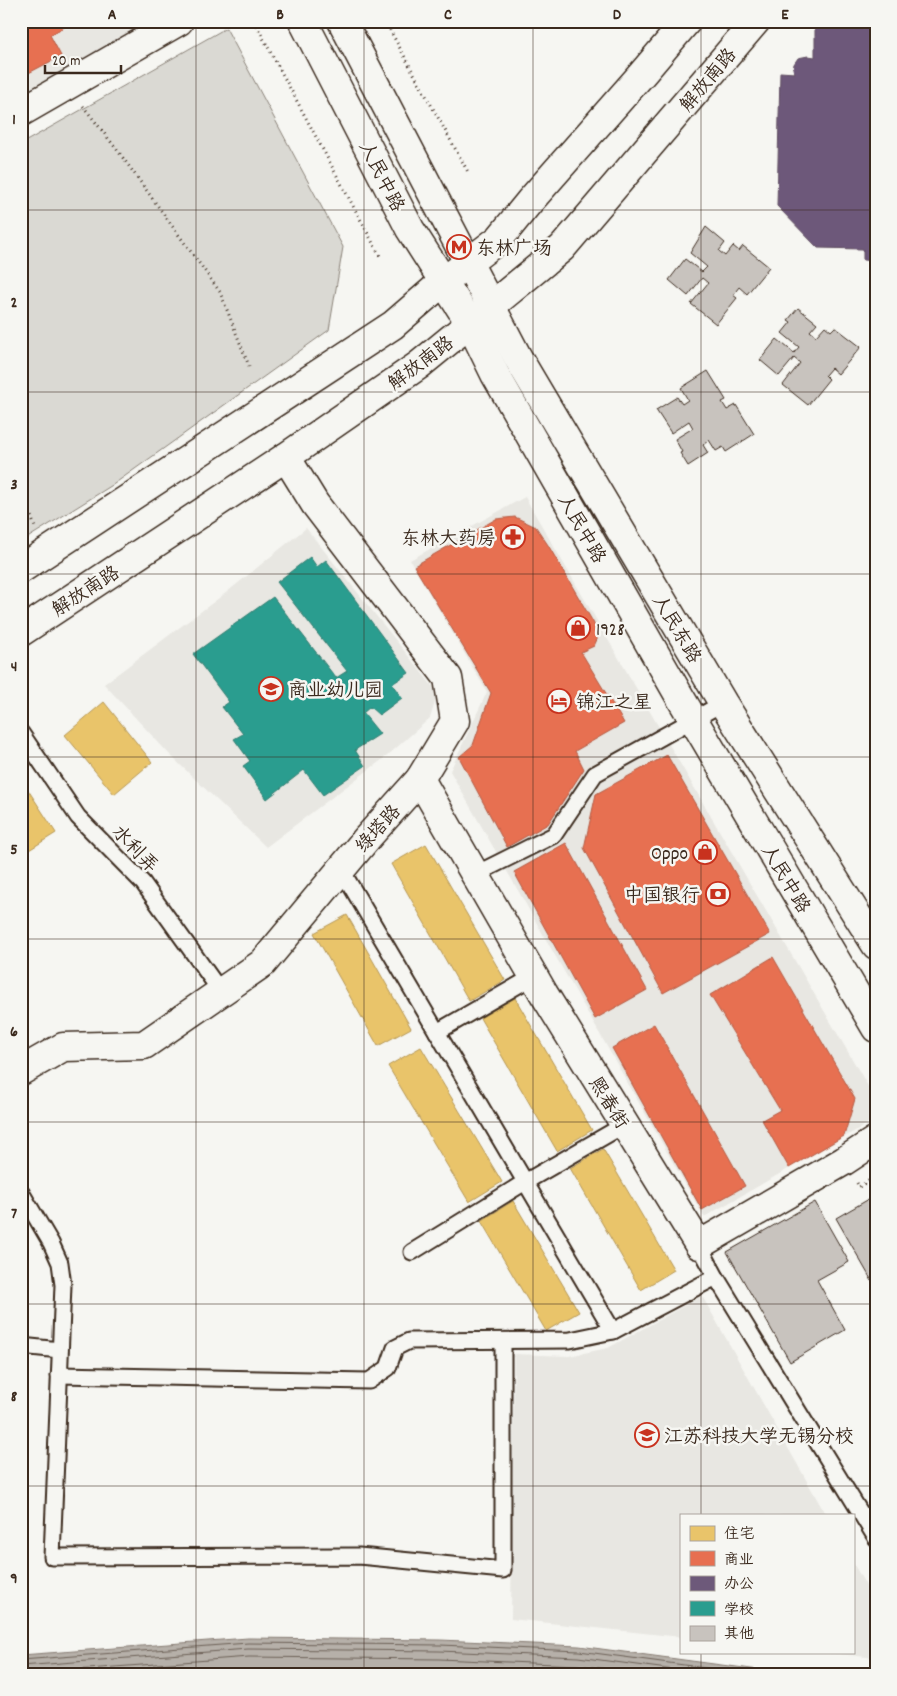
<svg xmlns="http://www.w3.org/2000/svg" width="897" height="1696" font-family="Dekko,'LXGW WenKai TC',sans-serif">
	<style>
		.built { fill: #e8e7e2 }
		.green { fill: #dad9d3; stroke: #8a8278 }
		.water { fill: #b6b0a9; stroke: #857a71 }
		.homes { fill: #e9c46a; stroke: #b59653 }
		.shops { fill: #e76f51; stroke: #b35a42 }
		.offices { fill: #6d597a; stroke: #5e4b5e }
		.schools { fill: #2a9d8f; stroke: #2f7a6d }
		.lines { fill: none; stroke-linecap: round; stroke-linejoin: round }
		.shore { stroke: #6c6056; stroke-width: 1 }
		.building { fill: #c8c3be; stroke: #3b2a1e }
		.service-casing { stroke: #3b2a1e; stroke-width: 19 }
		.minor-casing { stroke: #3b2a1e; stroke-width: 31 }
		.secondary-casing { stroke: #3b2a1e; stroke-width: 31 }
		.path { stroke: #3b2a1e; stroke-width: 3; stroke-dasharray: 1 4; stroke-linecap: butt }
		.service { stroke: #f6f6f2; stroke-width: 15 }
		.minor { stroke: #f6f6f2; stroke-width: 28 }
		.secondary { stroke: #f6f6f2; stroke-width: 28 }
		.grid { fill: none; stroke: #3b2a1e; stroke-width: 1; stroke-opacity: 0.55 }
		.labels { text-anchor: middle; stroke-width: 5; stroke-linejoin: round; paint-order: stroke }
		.street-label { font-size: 19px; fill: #3b2a1e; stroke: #f6f6f2 }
		.poi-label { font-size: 19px; fill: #3b2a1e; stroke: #f6f6f2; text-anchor: start }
		.neatline { fill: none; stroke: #3b2a1e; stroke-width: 2 }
		.grid-label { font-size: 16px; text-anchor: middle; font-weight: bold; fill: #3b2a1e }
	</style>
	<rect width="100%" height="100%" fill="#f6f6f2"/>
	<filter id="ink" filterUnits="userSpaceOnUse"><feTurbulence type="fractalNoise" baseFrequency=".02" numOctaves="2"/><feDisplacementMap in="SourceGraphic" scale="10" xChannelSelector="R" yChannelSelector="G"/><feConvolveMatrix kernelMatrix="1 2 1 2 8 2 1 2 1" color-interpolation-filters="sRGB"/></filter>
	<g filter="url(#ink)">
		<g class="built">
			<path d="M21,21H155L21,99Z"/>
			<path d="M525,497L876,1100V1119L704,1217L450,771L487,692L410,560Z"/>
			<path d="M306,528L438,693L430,718L387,756L266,847L171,756L104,684L227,592Z"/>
			<path d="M702,1296L826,1515H681V1637L511,1619L514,1354L569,1356L608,1348Z"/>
			<path d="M853,1563L876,1603V1658L819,1652H853Z"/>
		</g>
		<path class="green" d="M226,28L343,247L329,330L114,484L21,542V144Z"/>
		<path class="water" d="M248,1638L440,1640L579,1646L759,1670L779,1675H21V1655Z"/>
		<g class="homes">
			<path d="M104,702L152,762L114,794L65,735Z"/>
			<path d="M21,779L56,833L21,855Z"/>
			<path d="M426,844L505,980L469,1001L391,864Z"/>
			<path d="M347,915L411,1028L378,1046L314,933Z"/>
			<path d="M515,998L592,1130L557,1151L480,1018Z"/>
			<path d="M421,1047L502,1182L469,1202L388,1066Z"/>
			<path d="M603,1149L674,1270L641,1290L570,1168Z"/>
			<path d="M513,1201L579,1312L546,1331L481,1221Z"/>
		</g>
		<g class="shops">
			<path d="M21,21H75L50,35L61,56L21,77Z"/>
			<path d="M515,517L536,527L548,545L593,622L599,635L594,646L581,652L624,723L575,751L584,769L548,824L507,847L459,757L473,745L491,693L414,566L496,519Z"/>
			<path d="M667,755L770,934L663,993L584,848L596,794Z"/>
			<path d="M566,843L647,990L595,1019L514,872Z"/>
			<path d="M773,957L855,1099L844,1136L789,1168L762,1120L780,1110L710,995Z"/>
			<path d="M654,1024L745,1186L702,1210L612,1048Z"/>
		</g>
		<path class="offices" d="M864,21H876V261L863,260V249L818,248L777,206L780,72L795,73L793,69L794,64L798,58L808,56L815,57V28L864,29Z"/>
		<path class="schools" d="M310,557L317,567L326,560L409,673L392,684L402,698L379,715L370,707L363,713L380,734L355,750L365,766L323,795L304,770L267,799L243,766L250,761L234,739L243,734L222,707L229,702L193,654L273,597L336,678L347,671L277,582Z"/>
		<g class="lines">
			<g class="shore">
				<path d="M21,1660L248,1643L440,1645L579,1651L759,1675"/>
				<path d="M21,1666L248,1649L439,1651L578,1657L712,1675"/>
				<path d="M21,1674L249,1657L439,1659L577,1665L654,1675"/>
			</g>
		</g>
		<g class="building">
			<path d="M706,227L725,243L719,251L725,256L733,246L739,251L743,246L769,267L747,294L739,287L733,295L737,298L716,324L691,304L708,283L702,278L688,296L669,280L685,259L702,272L707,267L690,253Z"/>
			<path d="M798,308L817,323L810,331L816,336L825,326L831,331L835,327L861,347L838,374L831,368L825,375L829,379L808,405L783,385L800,363L794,358L779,376L760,360L777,339L794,353L799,347L782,333L791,322L788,320Z"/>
			<path d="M708,371L726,400L722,402L727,410L736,405L754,434L726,452L723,447L716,451L709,440L703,445L708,453L688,466L680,453L682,452L675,439L693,428L689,421L671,433L656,410L677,397L682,404L688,400L681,388Z"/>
			<path d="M876,1195V1288L836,1218Z"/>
			<path d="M815,1202L849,1262L817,1280L845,1330L790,1362L727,1252Z"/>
		</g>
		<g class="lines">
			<defs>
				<g id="service">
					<path d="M21,733L78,817L143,883L221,992"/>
					<path d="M341,869L613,1331"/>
					<path d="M476,874L554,835L595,774L723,703"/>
					<path d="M437,1032L534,976"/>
					<path d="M21,1192L51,1243L60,1263L63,1285L52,1557L359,1556L503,1570V1341"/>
					<path d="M699,1245L716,1277L876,1538"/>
					<path d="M412,1252L525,1182L624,1125"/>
					<path d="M21,1346L60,1350"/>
					<path d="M59,1375L369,1381L388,1368L395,1348L409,1341L570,1340L613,1331L716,1277"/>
				</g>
				<g id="minor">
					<path d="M21,112L179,21"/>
					<path d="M420,779L544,994L699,1245L844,1161L876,1140"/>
					<path d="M21,1071L63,1047L144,1045L263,963L368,837L420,779L455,721L448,678L315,504L286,457"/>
				</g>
				<g id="secondary">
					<path d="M303,21L410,229L470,323L495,374L680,697L876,1028"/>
					<path d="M342,21L518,358L723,703L876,945"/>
					<path d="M21,569L393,325L444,281L499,239L530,201L642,74L687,21"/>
					<path d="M21,632L286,457L419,365L562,248L756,21"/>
				</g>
			</defs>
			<use href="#service" class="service-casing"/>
			<use href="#minor" class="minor-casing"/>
			<use href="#secondary" class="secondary-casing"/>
			<g class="path">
				<path d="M254,21L381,258"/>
				<path d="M385,21L468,172"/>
				<path d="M83,106L118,151L220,292L249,366"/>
				<path d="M21,488L36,530"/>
				<path d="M857,1183L859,1187L876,1176"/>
			</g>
			<use href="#service" class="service"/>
			<use href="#minor" class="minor"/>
			<use href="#secondary" class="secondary"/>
		</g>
	</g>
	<path class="grid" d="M196,21V1675M364,21V1675M533,21V1675M701,21V1515M21,210H876M21,392H876M21,574H876M21,757H876M21,939H876M21,1122H876M21,1304H876M21,1486H876M701,1652V1675"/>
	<defs>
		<symbol id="metro-ring" viewBox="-11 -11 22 22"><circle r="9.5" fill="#f6f6f2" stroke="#c8321e" stroke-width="1.5"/><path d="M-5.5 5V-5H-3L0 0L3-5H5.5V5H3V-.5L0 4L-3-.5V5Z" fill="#c8321e"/></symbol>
		<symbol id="pharmacy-ring" viewBox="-11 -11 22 22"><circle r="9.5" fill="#f6f6f2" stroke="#c8321e" stroke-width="1.5"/><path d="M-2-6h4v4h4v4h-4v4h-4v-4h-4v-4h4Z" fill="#c8321e"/></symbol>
		<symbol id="shop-ring" viewBox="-11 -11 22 22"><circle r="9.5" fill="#f6f6f2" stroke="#c8321e" stroke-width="1.5"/><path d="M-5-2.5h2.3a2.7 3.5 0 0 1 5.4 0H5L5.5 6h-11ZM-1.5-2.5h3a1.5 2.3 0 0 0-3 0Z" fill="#c8321e"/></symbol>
		<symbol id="school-ring" viewBox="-11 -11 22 22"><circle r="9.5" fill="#f6f6f2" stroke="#c8321e" stroke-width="1.5"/><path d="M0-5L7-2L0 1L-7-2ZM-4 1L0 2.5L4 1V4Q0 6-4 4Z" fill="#c8321e"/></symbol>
		<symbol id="hotel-ring" viewBox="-11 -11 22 22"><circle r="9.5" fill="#f6f6f2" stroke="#c8321e" stroke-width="1.5"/><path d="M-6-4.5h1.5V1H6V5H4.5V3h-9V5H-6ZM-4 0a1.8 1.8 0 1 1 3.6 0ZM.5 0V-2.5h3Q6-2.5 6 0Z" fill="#c8321e"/></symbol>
		<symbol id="bank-ring" viewBox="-11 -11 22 22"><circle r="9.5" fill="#f6f6f2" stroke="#c8321e" stroke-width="1.5"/><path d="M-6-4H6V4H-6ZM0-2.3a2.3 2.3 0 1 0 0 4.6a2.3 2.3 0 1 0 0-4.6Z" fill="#c8321e"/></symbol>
		<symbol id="university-ring" viewBox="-11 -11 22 22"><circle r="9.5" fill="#f6f6f2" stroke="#c8321e" stroke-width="1.5"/><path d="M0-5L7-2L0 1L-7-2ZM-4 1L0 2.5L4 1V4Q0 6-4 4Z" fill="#c8321e"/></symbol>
	</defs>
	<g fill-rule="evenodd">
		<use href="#metro-ring" x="445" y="233" width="28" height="28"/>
		<use href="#pharmacy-ring" x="499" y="523" width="28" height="28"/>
		<use href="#shop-ring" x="564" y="614" width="28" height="28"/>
		<use href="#school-ring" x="257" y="675" width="28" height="28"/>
		<use href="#hotel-ring" x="545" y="687" width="28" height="28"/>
		<use href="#shop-ring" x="691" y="838" width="28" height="28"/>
		<use href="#bank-ring" x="704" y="880" width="28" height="28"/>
		<use href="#university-ring" x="633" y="1421" width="28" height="28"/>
	</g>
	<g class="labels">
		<g class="street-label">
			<text transform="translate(707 79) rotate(-50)" y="7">解放南路</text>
			<text transform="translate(383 176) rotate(63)" y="7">人民中路</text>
			<text transform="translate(420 362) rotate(-37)" y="7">解放南路</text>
			<text transform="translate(583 528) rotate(60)" y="7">人民中路</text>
			<text transform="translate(85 590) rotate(-33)" y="7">解放南路</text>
			<text transform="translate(678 628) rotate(59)" y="7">人民东路</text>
			<text transform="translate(377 828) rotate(-48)" y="7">绿塔路</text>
			<text transform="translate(136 848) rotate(46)" y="7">水利弄</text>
			<text transform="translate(787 878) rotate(59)" y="7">人民中路</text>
			<text transform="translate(610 1102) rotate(58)" y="7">熙春街</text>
		</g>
		<g class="poi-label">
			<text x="476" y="254">东林广场</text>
			<text x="496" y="544" text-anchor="end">东林大药房</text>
			<text x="596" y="635">1928</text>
			<text x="288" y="696">商业幼儿园</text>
			<text x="576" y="708">锦江之星</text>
			<text x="688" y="859" text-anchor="end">Oppo</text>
			<text x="700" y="901" text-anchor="end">中国银行</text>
			<text x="664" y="1442">江苏科技大学无锡分校</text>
		</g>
	</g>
	<rect width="897" height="1696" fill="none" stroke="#f6f6f2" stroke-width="55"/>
	<rect x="680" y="1514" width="175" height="140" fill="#f6f6f2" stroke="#aba49d"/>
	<rect x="690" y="1526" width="25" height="15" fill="#e9c46a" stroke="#aba49d"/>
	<text x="724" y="1538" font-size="15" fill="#3b2a1e">住宅</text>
	<rect x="690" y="1551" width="25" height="15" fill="#e76f51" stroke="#aba49d"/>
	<text x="724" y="1564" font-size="15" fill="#3b2a1e">商业</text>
	<rect x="690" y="1576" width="25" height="15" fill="#6d597a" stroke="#aba49d"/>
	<text x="724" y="1588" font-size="15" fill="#3b2a1e">办公</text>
	<rect x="690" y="1601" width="25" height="15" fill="#2a9d8f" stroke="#aba49d"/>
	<text x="724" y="1614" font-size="15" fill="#3b2a1e">学校</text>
	<rect x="690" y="1626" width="25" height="15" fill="#c8c3be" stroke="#aba49d"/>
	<text x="724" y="1638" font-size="15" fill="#3b2a1e">其他</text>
	<path d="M45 65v8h76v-8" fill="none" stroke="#3b2a1e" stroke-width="2.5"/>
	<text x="52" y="65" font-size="15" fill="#3b2a1e" stroke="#f6f6f2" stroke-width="4" paint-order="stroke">20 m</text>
	<rect x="28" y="28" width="842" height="1640" class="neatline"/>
	<g class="grid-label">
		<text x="112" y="19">A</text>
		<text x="280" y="19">B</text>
		<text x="448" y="19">C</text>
		<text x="617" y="19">D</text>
		<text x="785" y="19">E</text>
		<text x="14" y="124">1</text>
		<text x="14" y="307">2</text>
		<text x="14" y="489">3</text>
		<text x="14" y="671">4</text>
		<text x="14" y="854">5</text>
		<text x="14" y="1036">6</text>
		<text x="14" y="1218">7</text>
		<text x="14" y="1401">8</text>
		<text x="14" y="1583">9</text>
	</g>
</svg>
